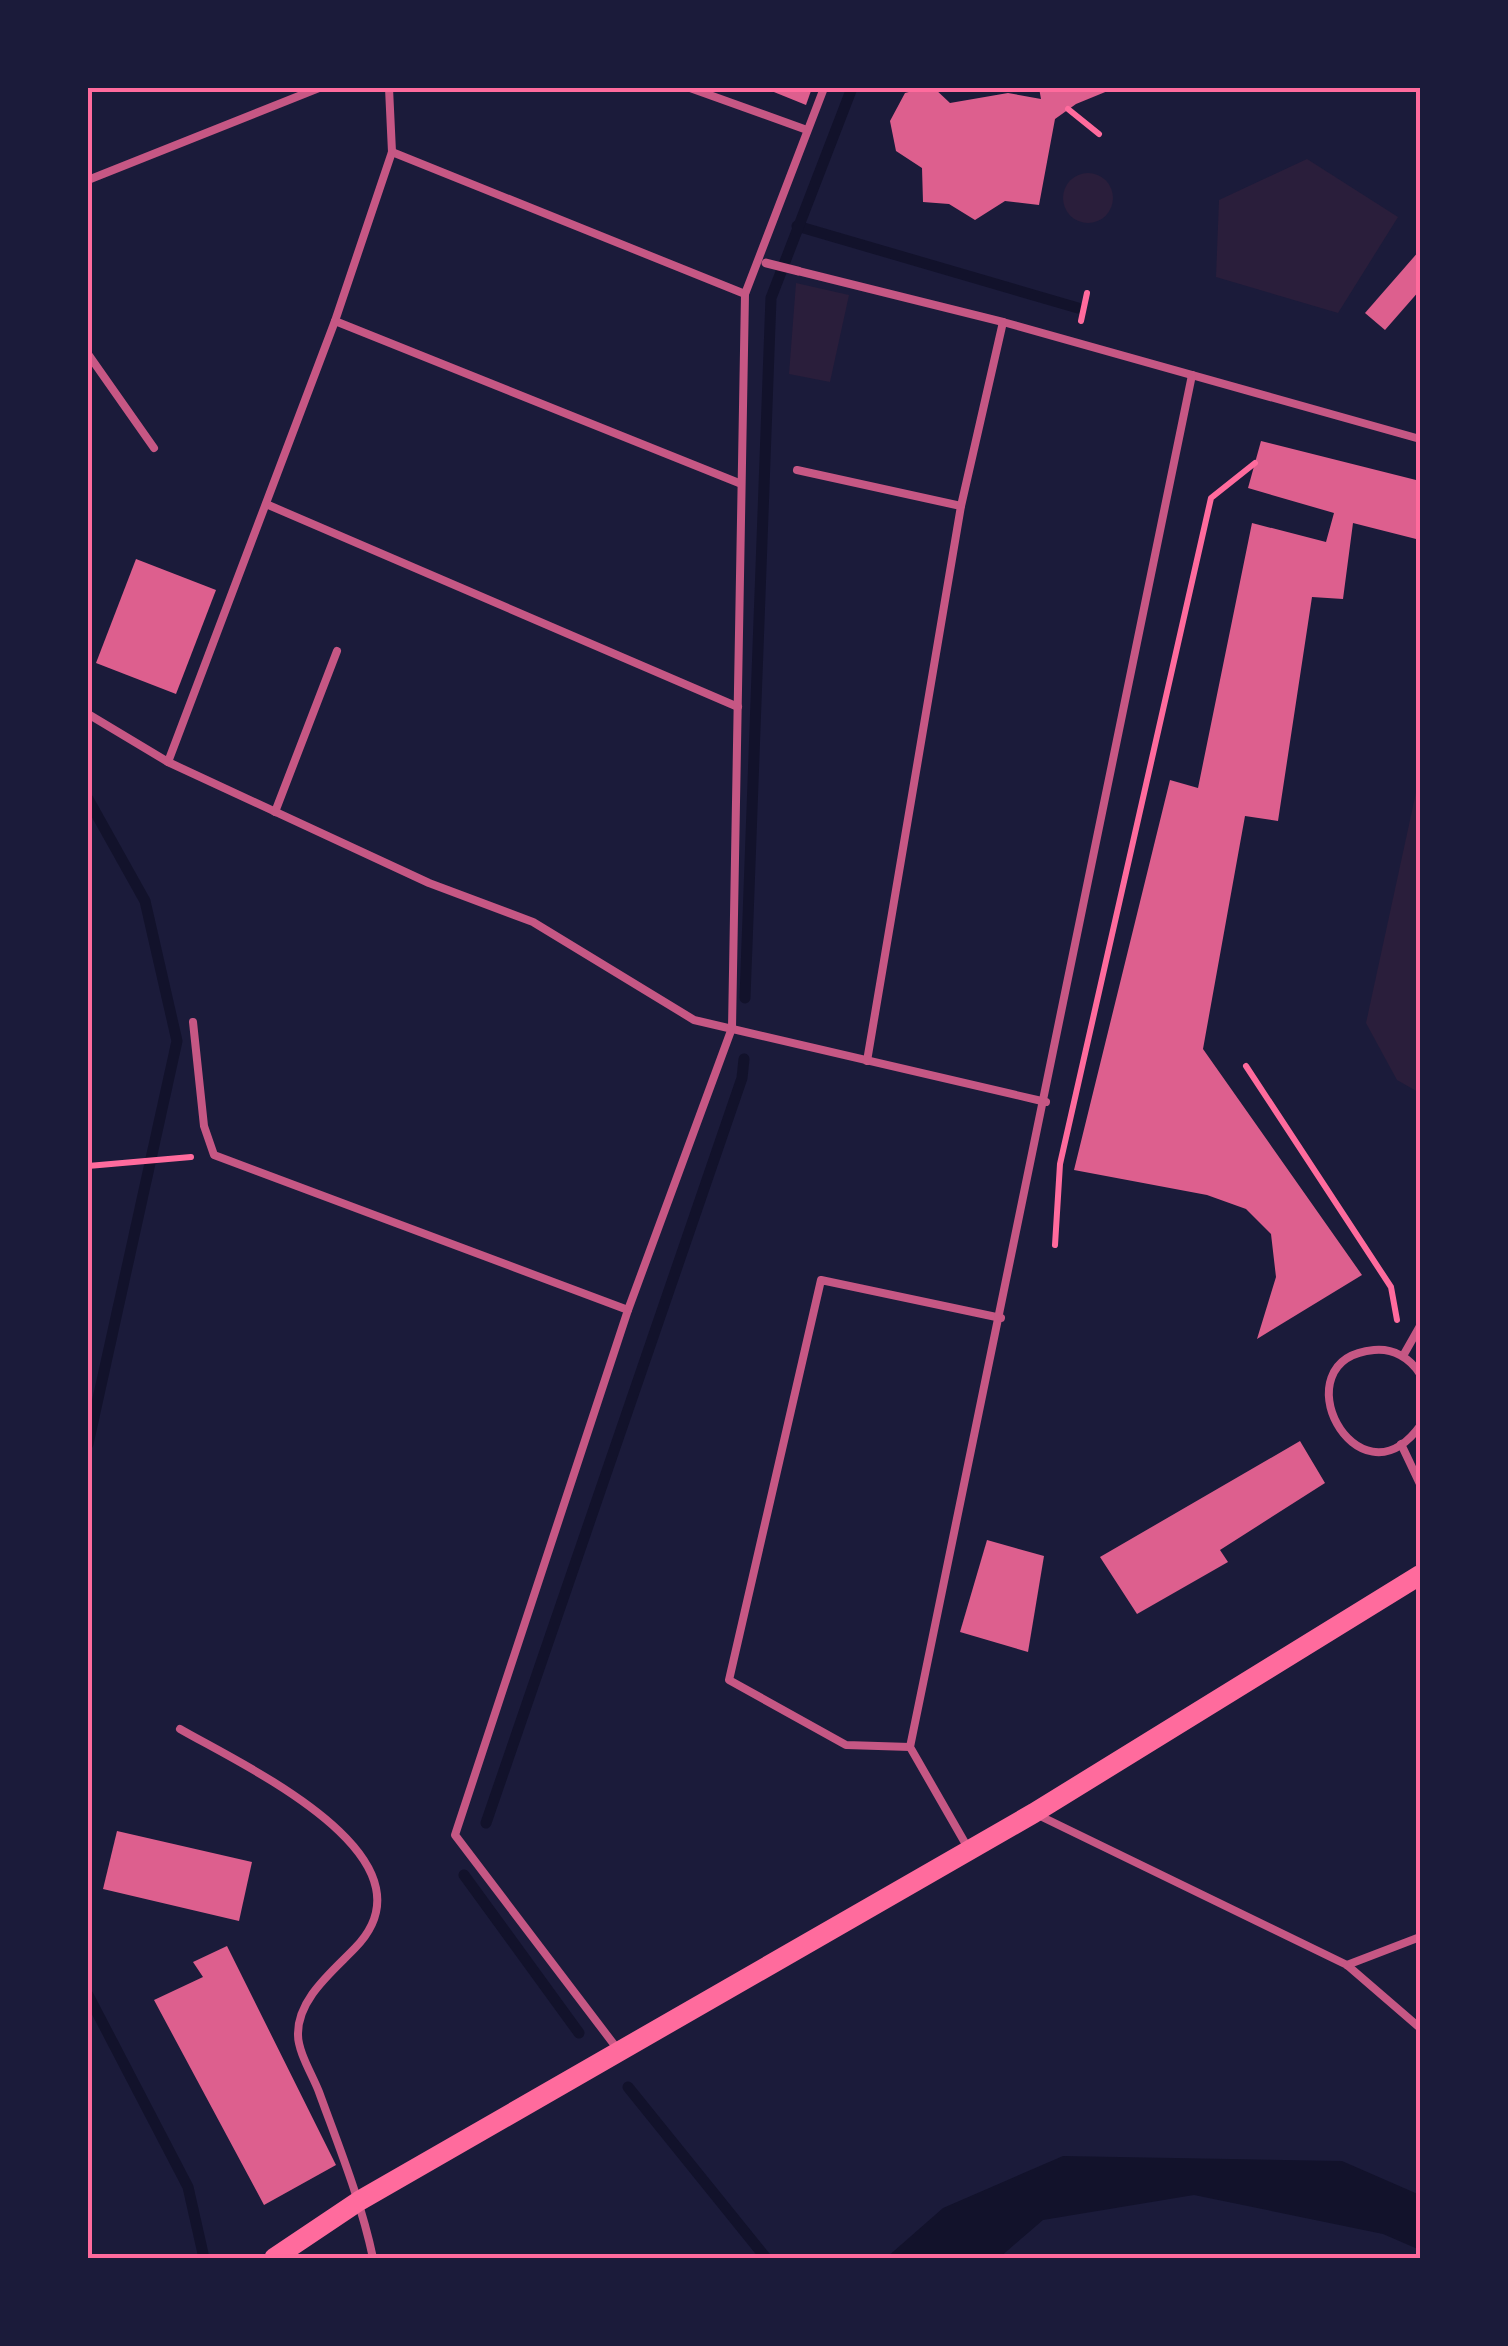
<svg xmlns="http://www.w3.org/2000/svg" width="1508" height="2346" font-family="Cabin,sans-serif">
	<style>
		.green { fill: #2a1e3b }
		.water { fill: #12122b }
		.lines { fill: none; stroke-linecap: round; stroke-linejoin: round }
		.stream { stroke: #12122b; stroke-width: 11 }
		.building { fill: #dd5f8e }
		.path { stroke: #ff6b9d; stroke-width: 6 }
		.service { stroke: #c65784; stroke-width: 8 }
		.pedestrian { stroke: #c65784; stroke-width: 9 }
		.secondary { stroke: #ff6b9d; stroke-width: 20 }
		.neatline { fill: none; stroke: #ff6b9d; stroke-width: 4 }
	</style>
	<rect width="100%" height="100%" fill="#1b1b3a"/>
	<g class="green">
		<path d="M1307,159L1398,217L1338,313L1216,277L1219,200Z"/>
		<circle cx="1088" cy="198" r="25"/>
		<path d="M796,283L849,295L830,382L789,374Z"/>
		<path d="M1420,774V1093L1397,1080L1366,1023Z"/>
	</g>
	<path class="water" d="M1063,2156L1342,2161L1420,2195V2250L1383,2234L1194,2195L1043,2220L999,2258H886L943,2208Z"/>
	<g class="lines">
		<g class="stream">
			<path d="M797,226L1078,308"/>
			<path d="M88,799L145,901L177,1041L88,1444"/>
			<path d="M745,998L771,298L852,88"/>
			<path d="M486,1823L742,1078L744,1059"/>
			<path d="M464,1875L579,2033"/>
			<path d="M88,1995L188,2187L204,2258"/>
			<path d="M628,2087L766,2258"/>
		</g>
	</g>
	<g class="building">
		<path d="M764,88H812L806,105Z"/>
		<path d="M924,88H934L950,103L1008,93L1041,99L1039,88H1115L1076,104L1055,119L1039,205L1005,201L975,220L949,204L923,202L922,168L896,151L890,121L905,93Z"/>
		<path d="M1420,250V290L1385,330L1365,313Z"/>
		<path d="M1261,441L1420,481V540L1353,523L1343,599L1312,597L1278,821L1245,816L1203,1049L1362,1275L1257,1339L1276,1277L1271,1234L1246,1209L1207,1195L1074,1170L1170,780L1198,788L1252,523L1326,542L1334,513L1248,488Z"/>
		<path d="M136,559L216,590L176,694L96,663Z"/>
		<path d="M1300,1441L1325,1483L1220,1550L1228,1562L1137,1614L1100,1557Z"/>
		<path d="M987,1540L1044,1556L1028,1652L960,1632Z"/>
		<path d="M117,1831L252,1862L239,1921L103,1889Z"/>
		<path d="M227,1946L336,2165L264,2205L154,2000L203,1977L193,1962Z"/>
	</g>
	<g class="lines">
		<g class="path">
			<path d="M1068,109L1099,134"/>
			<path d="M1081,321L1087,293"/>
			<path d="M1246,1066L1391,1287L1397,1320"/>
			<path d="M88,1166L191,1157"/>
			<path d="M1055,1245L1060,1164L1211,498L1255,463"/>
		</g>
		<g class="service">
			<path d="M690,88L807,130"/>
			<path d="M392,152L745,294"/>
			<path d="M88,180L319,88"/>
			<path d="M798,271L1003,322L1420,439"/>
			<path d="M335,321L739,483"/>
			<path d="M88,354L154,448"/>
			<path d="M797,470L961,506"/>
			<path d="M266,504L738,707"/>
			<path d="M88,714L168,762L429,883L533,922L694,1020L1046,1102"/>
			<path d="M168,762L335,321L392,152L389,88"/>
			<path d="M275,812L337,651"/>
			<path d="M193,1022L204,1126L214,1155L628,1310"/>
			<path d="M867,1061L961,506L1003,322"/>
			<path d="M1403,1356L1420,1326"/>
			<path d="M1420,1374C1410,1358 1393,1348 1374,1350C1277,1359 1357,1512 1420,1426"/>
			<path d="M1401,1444L1420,1484"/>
			<path d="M180,1729C242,1765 444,1857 355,1948C333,1971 297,1999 298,2035C298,2052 313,2076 319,2092C339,2147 361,2201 373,2258"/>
			<path d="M910,1747L846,1745L729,1680L821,1280L1001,1318"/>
			<path d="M1038,1815L1347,1965L1420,2028"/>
			<path d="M968,1848L910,1747L1192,375"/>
			<path d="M1347,1965L1420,1937"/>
			<path d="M619,2051L455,1835L628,1310L732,1028L745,294L824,88"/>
		</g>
		<path class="pedestrian" d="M766,263L798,271"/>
		<path class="secondary" d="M274,2258L359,2201L1034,1813L1420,1575"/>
	</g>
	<rect width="1508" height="2346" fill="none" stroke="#1b1b3a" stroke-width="180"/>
	<rect x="90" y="90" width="1328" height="2166" class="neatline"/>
</svg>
